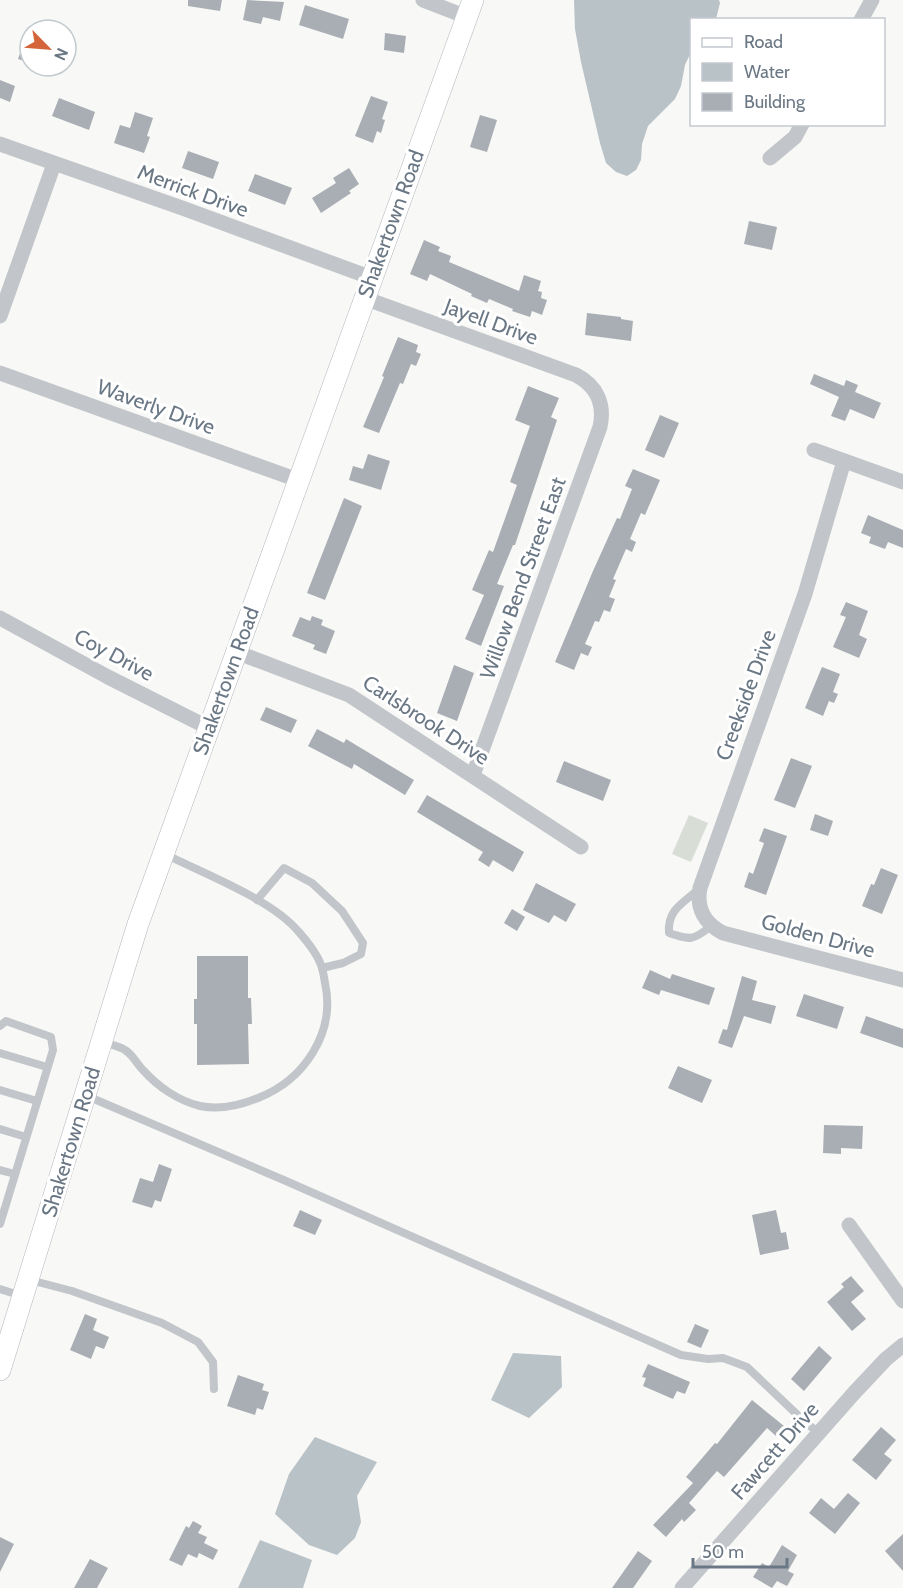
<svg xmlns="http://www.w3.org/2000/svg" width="903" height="1588" font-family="Cabin,sans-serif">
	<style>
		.green { fill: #d8ddd6 }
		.water { fill: #b9c2c7 }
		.building { fill: #a8aeb4 }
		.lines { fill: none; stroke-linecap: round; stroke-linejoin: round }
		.secondary-casing { stroke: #b2b7bc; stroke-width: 22 }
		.lane { stroke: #c2c5c9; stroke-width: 8 }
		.street { stroke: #c2c5c9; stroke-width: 15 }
		.secondary { stroke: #fff; stroke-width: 21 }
		.labels { text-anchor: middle; stroke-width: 6; stroke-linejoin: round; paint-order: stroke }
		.street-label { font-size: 21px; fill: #6a7784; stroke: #fff }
	</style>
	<rect width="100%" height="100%" fill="#f8f8f6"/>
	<path class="green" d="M689,815L708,823L691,862L672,854Z"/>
	<g class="water">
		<path d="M574,0H719L720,3L716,19L692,20L691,52L685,65L681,86L675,99L648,126L642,144L641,160L636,170L627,176L616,172L606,163L600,143L581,62L575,29Z"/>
		<path d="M513,1353L561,1356L562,1387L529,1418L491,1400Z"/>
		<path d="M315,1437L377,1462L357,1496L361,1522L355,1538L337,1555L309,1545L275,1514L289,1474Z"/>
		<path d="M260,1540L312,1560L303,1588H238Z"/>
	</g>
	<g class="building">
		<path d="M188,0H222L220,11L188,6Z"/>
		<path d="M247,0L284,2L280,21L263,17L261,24L243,20Z"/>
		<path d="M305,5L349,19L343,39L299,25Z"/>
		<path d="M29,28L30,29V63L18,59Z"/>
		<path d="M385,33L406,36L404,53L384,50Z"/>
		<path d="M0,80L15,86L10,102L0,98Z"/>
		<path d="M371,96L388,102L382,119L385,120L381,133L377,131L373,143L355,136Z"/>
		<path d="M59,98L95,112L89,130L52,116Z"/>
		<path d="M135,112L153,118L147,136L150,137L144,153L114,143L120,125L130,128Z"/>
		<path d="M480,115L497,120L487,152L470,147Z"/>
		<path d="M188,151L219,162L213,179L182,168Z"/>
		<path d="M349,168L359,184L349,191L351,193L321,213L312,198L336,183L333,178Z"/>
		<path d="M255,174L292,188L285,205L248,191Z"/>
		<path d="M749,221L777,227L772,250L744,244Z"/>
		<path d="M424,240L440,247L438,251L451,256L449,262L519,291L524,275L541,281L538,291L542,292L541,298L547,300L542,315L532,311L530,317L512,311L513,309L489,299L487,303L471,296L472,294L430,274L427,281L410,274Z"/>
		<path d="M587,313L621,317V319L633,321L631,341L585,335Z"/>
		<path d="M398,337L418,345L416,352L421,354L416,366L411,364L403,384L400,383L379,433L363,427L384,377L382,376Z"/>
		<path d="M814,374L844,386L846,380L858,385L855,392L881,403L874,419L850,409L845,421L831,416L839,397L810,384Z"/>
		<path d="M528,386L559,398L551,417L557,420L515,545H513L497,584L504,586L481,646L465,639L484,595L472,590L489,550L493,552L517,485L510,482L530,426L515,420Z"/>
		<path d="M660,415L679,423L664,458L645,450Z"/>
		<path d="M368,454L390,461L381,490L349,480L353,466L363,469Z"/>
		<path d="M633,469L660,480L645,515L641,513L630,539L636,542L632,552L626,549L613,579L616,580L609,597L615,599L610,612L604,610L599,622L595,621L585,644L592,647L588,656L581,653L574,670L555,662L593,571L617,518L620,519L632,489L625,486Z"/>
		<path d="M344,498L362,506L325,600L307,593Z"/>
		<path d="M868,515L903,530V548L888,542L885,549L869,543L871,537L861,533Z"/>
		<path d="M846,602L868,611L859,635L867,639L859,658L833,647L846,617L840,615Z"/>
		<path d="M312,616L323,620L321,625L335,631L326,654L313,649L315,645L292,636L300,617L310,621Z"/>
		<path d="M454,665L474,673L457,721L437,713Z"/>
		<path d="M822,667L840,674L833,692L838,694L834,703L829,701L823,716L805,708Z"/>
		<path d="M266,707L297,720L291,733L260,720Z"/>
		<path d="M317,729L344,743L346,739L414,780L405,795L354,764L352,769L308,746Z"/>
		<path d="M791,758L812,766L795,808L774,800Z"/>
		<path d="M564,761L611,780L603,801L556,782Z"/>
		<path d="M427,795L524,852L513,872L493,860L489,867L478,860L483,852L417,812Z"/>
		<path d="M815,814L833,821L828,836L810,830Z"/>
		<path d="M764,828L787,836L766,895L744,887L749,872L753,874L764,843L759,841Z"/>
		<path d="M881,868L898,875L882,914L862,906L871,884L874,885Z"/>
		<path d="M536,883L576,904L566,922L554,915L549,923L523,910Z"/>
		<path d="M512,909L525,917L517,931L504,923Z"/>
		<path d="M197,956H248V998H251L252,1024H248L249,1064L197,1065V1024H194V999H197Z"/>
		<path d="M650,970L670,979L672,974L715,988L709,1005L661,990L659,995L642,988Z"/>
		<path d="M742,976L757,981L752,1000L776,1006L771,1024L744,1016L732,1048L718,1043L723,1029L727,1030Z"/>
		<path d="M804,994L844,1007L837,1029L796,1016Z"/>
		<path d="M866,1016L903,1029V1048L860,1033Z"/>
		<path d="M678,1066L712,1080L702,1103L668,1088Z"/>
		<path d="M824,1125L863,1126L862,1149L841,1148V1154L823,1153Z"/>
		<path d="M159,1164L172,1169L161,1202L155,1200L152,1208L132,1202L140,1178L153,1182Z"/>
		<path d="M300,1210L322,1220L315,1235L293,1226Z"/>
		<path d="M776,1210L781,1233L786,1232L789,1249L760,1255L752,1215Z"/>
		<path d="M851,1276L864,1291L851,1302L866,1319L852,1331L827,1302L844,1287L841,1284Z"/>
		<path d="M85,1314L97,1319L93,1330L109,1337L104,1349L96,1346L91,1359L70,1350Z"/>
		<path d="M695,1324L709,1330L701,1348L687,1342Z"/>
		<path d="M819,1346L832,1358L804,1391L791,1379Z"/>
		<path d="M648,1364L690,1382L685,1394L677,1391L673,1399L643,1386L646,1378L642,1377Z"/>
		<path d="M238,1375L264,1384L262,1390L269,1392L263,1410L257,1408L255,1415L227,1406Z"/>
		<path d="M752,1400L784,1426L776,1436L767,1428L724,1477L717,1471L689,1503L696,1510L684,1522L682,1519L666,1537L653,1525L693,1483L686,1477L715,1443L717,1444Z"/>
		<path d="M881,1427L896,1440L884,1454L892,1460L876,1480L852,1460Z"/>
		<path d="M848,1493L860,1503L835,1534L809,1513L821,1498L834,1509Z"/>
		<path d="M193,1521L202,1526L198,1533L207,1537L204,1543L218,1550L213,1560L199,1553L197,1558L188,1554L182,1566L169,1560L186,1526L189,1528Z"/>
		<path d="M903,1534V1571L885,1551Z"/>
		<path d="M0,1537L14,1544L0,1572Z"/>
		<path d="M782,1545L797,1555L788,1571L794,1574L787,1586L777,1581L772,1588L753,1577L762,1563L769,1567Z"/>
		<path d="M638,1551L652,1561L633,1588H612Z"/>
		<path d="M90,1559L108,1568L97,1588H74Z"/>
	</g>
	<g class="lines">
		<defs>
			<path id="secondary" d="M0,1370L138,924L473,0"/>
		</defs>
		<use href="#secondary" class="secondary-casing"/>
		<g class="lane">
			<path d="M699,889C683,903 667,910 669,933C690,940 693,941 711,926"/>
			<path d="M257,900L284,868L312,883L342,911L363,943L361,954L343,963L322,968"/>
			<path d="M0,1026L6,1021L51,1037L53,1050L0,1224"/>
			<path d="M104,1042C111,1045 119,1046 125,1050C133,1055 137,1064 143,1070C158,1087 179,1101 200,1106C219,1110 241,1105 258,1098C304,1080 336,1033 325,983C324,977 323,970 321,965C317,954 306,940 298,931C271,899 204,874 165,854"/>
			<path d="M0,1053L47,1067"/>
			<path d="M0,1090L37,1101"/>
			<path d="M87,1096L286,1181L681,1355L708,1359L723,1358L747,1367L805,1422L819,1433"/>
			<path d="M0,1129L26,1137"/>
			<path d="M0,1170L15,1174"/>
			<path d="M30,1280L72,1291L162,1323L198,1342L213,1362L214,1389"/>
			<path d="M0,1289L22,1296"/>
		</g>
		<g class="street">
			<path d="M423,0L467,17"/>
			<path d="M861,20L872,0"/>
			<path d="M0,144L185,209L372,278"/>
			<path d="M770,158L795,137L802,124"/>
			<path d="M364,298L576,375C597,386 605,404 600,427L473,775"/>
			<path d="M0,316L54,164"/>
			<path d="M0,373L298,480"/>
			<path d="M814,450L903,482"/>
			<path d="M844,461L805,594L700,888C696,908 705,924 723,933L903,980"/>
			<path d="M0,618L108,677L209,728"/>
			<path d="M236,652L349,695L581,847"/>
			<path d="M849,1225L903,1301"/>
			<path d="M682,1588L854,1393L886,1359L903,1345"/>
		</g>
		<use href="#secondary" class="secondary"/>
	</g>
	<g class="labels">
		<g class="street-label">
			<text transform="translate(193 191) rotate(20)" y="7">Merrick Drive</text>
			<text transform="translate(391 224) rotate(-70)" y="7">Shakertown Road</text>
			<text transform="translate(491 322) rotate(20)" y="7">Jayell Drive</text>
			<text transform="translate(156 407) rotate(20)" y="7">Waverly Drive</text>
			<text transform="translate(523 578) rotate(-70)" y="7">Willow Bend Street East</text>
			<text transform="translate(114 655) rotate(28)" y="7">Coy Drive</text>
			<text transform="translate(226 681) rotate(-70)" y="7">Shakertown Road</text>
			<text transform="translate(746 695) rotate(-70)" y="7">Creekside Drive</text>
			<text transform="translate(426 720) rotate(33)" y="7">Carlsbrook Drive</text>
			<text transform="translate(818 936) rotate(15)" y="7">Golden Drive</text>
			<text transform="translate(71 1142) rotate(-73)" y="7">Shakertown Road</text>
			<text transform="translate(775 1451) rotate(-49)" y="7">Fawcett Drive</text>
		</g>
	</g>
	<rect x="690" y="18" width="195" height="108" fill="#ffffff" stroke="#c3c9ce" stroke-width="1.5"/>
	<rect x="702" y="38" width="30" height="9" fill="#ffffff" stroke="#c3c9ce" stroke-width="1.5"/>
	<text x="744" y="48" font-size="18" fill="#6a7784">Road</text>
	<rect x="702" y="63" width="30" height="18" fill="#b9c2c7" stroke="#c3c9ce" stroke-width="1.5"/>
	<text x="744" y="78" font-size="18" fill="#6a7784">Water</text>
	<rect x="702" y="93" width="30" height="18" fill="#a8aeb4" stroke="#c3c9ce" stroke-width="1.5"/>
	<text x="744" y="108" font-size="18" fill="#6a7784">Building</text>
	<g transform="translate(48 48) rotate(115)"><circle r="28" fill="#ffffff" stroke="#c3c9ce" stroke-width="1.5"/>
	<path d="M0-4.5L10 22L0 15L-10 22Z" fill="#d4653a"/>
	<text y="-9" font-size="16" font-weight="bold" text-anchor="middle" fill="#6a7784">N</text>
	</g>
	<path d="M693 1558v9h94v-9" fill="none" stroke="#6a7784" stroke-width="3"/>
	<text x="702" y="1558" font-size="18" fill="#6a7784" stroke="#ffffff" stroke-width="4.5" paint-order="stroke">50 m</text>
</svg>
